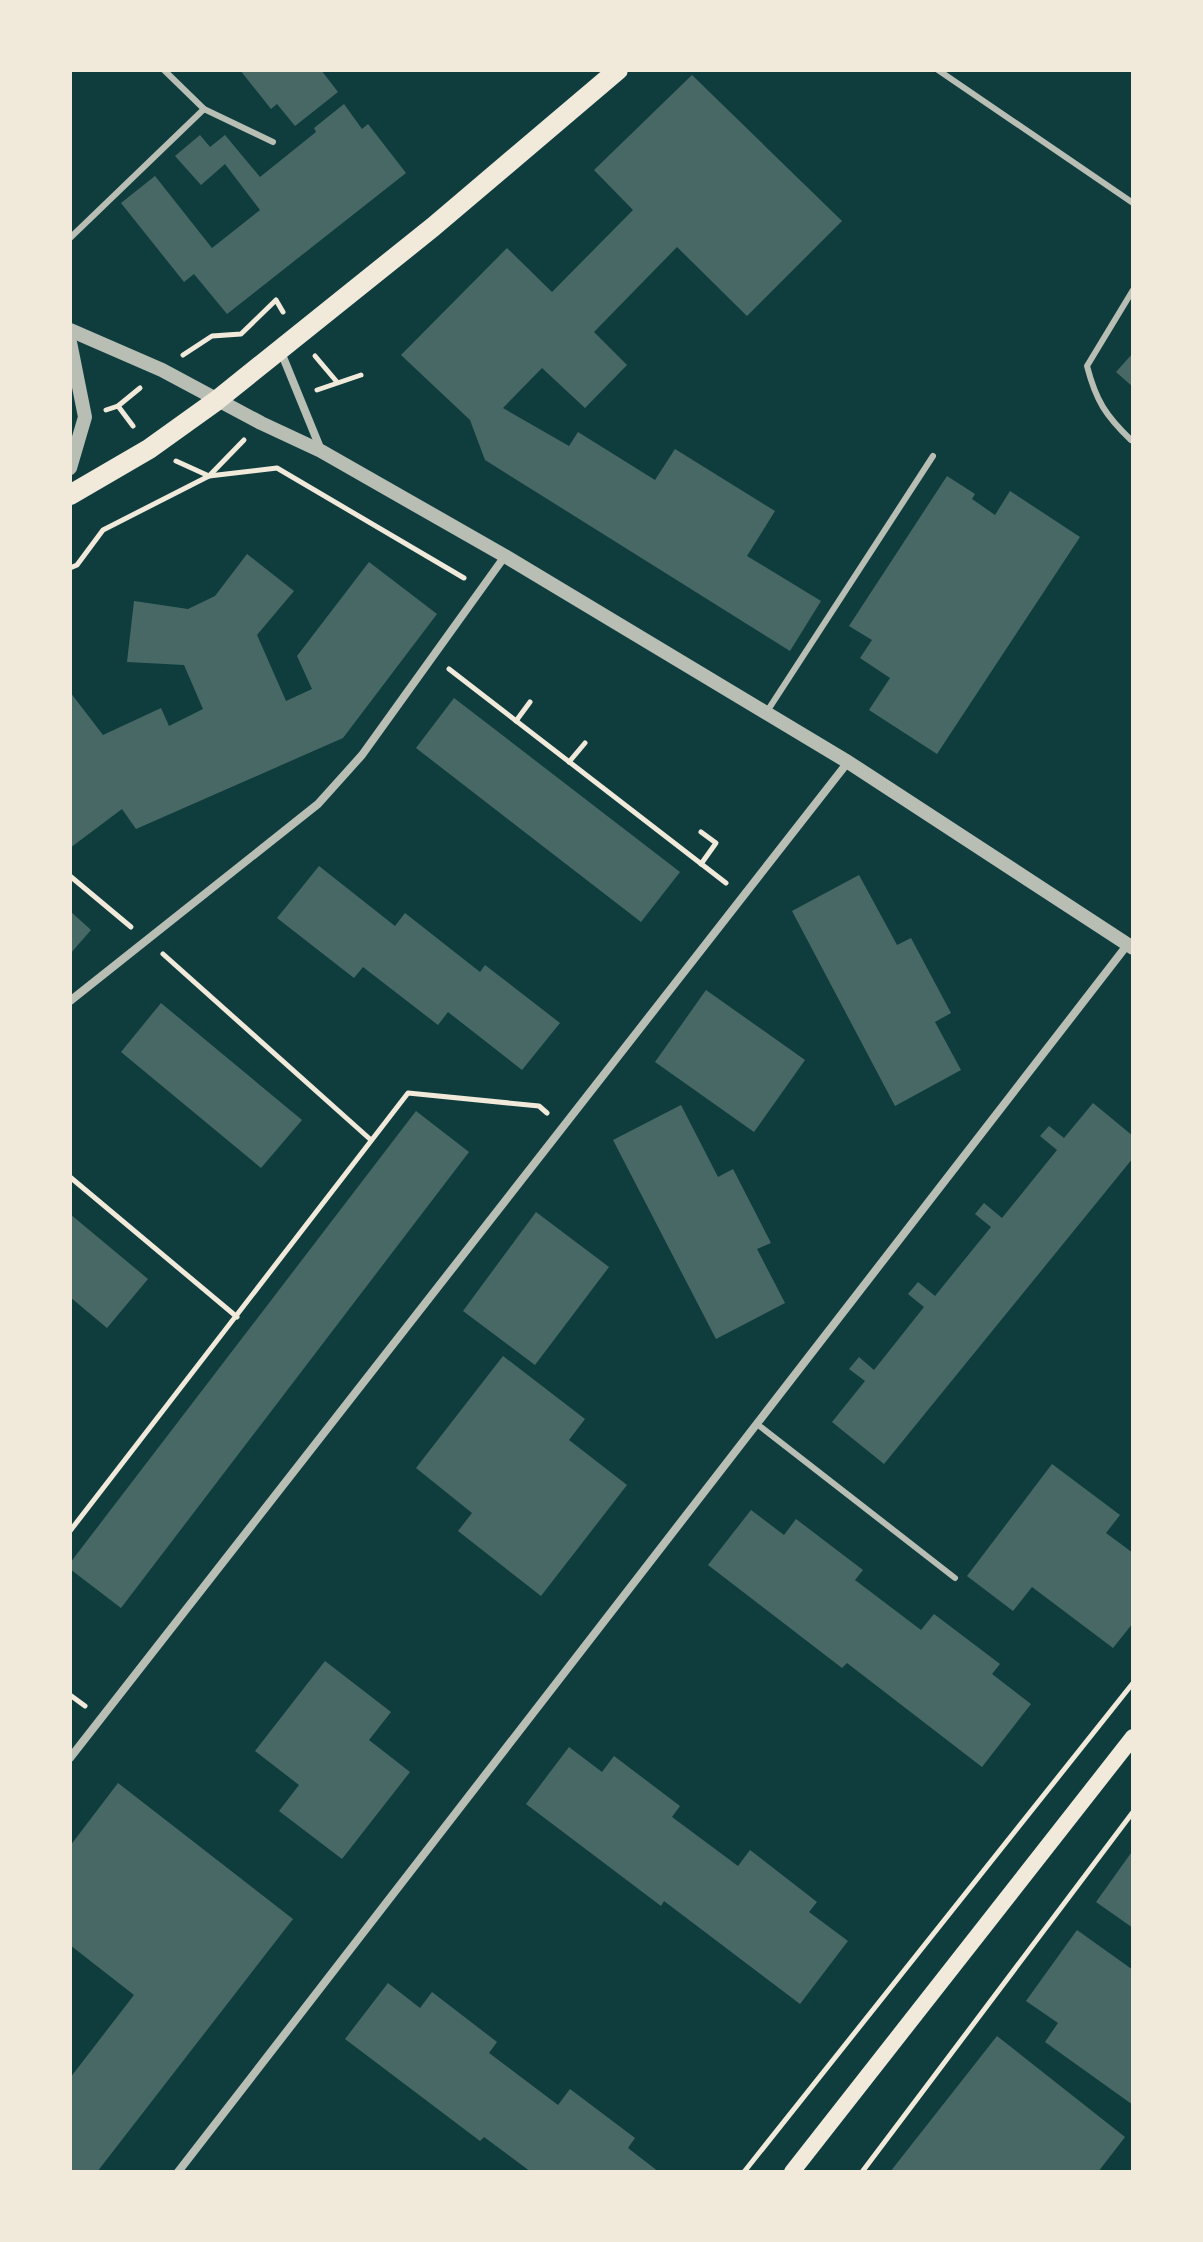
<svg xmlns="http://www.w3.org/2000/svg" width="1203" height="2242" font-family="Signika,sans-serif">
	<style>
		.building { fill: #486865 }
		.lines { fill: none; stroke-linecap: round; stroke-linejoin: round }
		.path { stroke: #f1e9da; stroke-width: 5 }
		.service { stroke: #b8beb3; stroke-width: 6 }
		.minor { stroke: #b8beb3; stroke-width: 8 }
		.tertiary { stroke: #b8beb3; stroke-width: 14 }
		.secondary { stroke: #f1e9da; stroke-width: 16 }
		.primary { stroke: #f1e9da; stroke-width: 20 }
	</style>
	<rect width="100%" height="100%" fill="#0f3d3e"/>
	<g class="building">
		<path d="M240,70H321L338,92L295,126L277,104L271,109Z"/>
		<path d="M692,75L842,221L747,316L677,247L594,332L627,365L585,408L542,368L503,408L569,446L578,432L655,480L675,449L775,511L747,556L821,601L790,651L485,460L470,420L401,355L507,248L552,292L633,210L594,170Z"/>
		<path d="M344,104L362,129L368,124L406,173L227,314L194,274L184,282L121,203L155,176L212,248L260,210L225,164L201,185L175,156L200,135L210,147L225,135L260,177L316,132L314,128Z"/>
		<path d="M1133,353V387L1116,372Z"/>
		<path d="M947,476L975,494L972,499L995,515L1010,491L1080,537L937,754L869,710L890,678L860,658L872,640L849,626Z"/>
		<path d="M247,554L294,591L257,635L286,701L312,689L297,656L369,562L437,614L343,738L136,829L122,809L70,848V692L103,735L161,708L169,726L203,709L184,665L127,662L134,601L188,609L215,596Z"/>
		<path d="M454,698L680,872L641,922L416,748Z"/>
		<path d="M319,866L395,926L405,913L480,972L485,965L560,1023L522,1070L448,1012L438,1025L363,967L354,978L277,918Z"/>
		<path d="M859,875L897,945L911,938L951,1013L935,1022L961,1070L895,1106L792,911Z"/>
		<path d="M70,911L91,930L70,954Z"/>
		<path d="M706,990L805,1060L754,1132L655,1062Z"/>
		<path d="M161,1003L302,1120L261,1168L121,1052Z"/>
		<path d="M1093,1103L1133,1136V1158L884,1464L832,1422L865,1381L849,1369L859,1357L874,1370L924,1307L908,1294L918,1282L935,1296L991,1227L975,1214L984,1203L1002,1218L1057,1150L1040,1136L1049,1126L1064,1138Z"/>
		<path d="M681,1105L718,1177L733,1169L771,1243L757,1249L785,1303L716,1339L613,1140Z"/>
		<path d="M416,1111L469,1152L121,1608L70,1569V1563Z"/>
		<path d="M536,1212L609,1267L535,1365L463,1311Z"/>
		<path d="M70,1214L148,1279L107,1328L70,1297Z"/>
		<path d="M503,1356L585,1419L569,1440L627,1485L541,1596L458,1531L472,1513L416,1468Z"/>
		<path d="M1052,1464L1120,1515L1106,1533L1133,1553V1623L1113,1648L1032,1587L1013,1611L967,1576Z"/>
		<path d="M751,1510L784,1535L796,1519L863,1570L855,1580L921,1630L934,1614L1000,1664L992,1674L1031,1704L982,1767L847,1663L842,1668L708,1565Z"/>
		<path d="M325,1661L391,1712L369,1740L410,1772L342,1859L279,1811L299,1785L255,1751Z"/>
		<path d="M569,1747L602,1772L614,1756L680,1806L672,1817L738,1866L750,1850L817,1902L809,1912L848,1941L800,2004L664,1901L661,1906L526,1804Z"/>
		<path d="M118,1783L293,1919L97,2172H70V2078L134,1995L70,1945V1846Z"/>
		<path d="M1131,1853L1133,1855V1928L1096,1902Z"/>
		<path d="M1077,1930L1133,1970V2105L1045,2042L1058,2023L1026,2001Z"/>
		<path d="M388,1983L420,2008L432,1992L497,2042L489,2053L558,2105L570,2089L635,2138L628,2148L659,2172H531L484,2137L480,2141L345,2039Z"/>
		<path d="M997,2036L1125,2137L1098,2172H890Z"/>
	</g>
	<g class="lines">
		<g class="path">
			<path d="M183,355L212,336L241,334L276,300L283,312"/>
			<path d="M315,356L337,382"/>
			<path d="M317,390L361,375"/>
			<path d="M118,406L140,388"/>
			<path d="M106,410L118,406L133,426"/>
			<path d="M176,461L209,476L244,440"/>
			<path d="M70,568L77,565L103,530L209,476L277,468L464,578"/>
			<path d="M449,669L726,883"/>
			<path d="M516,721L530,702"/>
			<path d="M569,762L585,743"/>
			<path d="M701,832L716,843L701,864"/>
			<path d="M70,876L131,927"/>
			<path d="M163,954L371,1140"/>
			<path d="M70,1177L237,1317"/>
			<path d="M70,1531L408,1093L539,1106L547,1113"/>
			<path d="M70,1695L85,1706"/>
			<path d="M744,2172L1133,1683"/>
			<path d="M862,2172L1133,1812"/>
		</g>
		<g class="service">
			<path d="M164,70L204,109L273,142"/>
			<path d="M938,70L1133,203"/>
			<path d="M70,238L204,109"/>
			<path d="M1131,440C1106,416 1096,401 1087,366L1133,290"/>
			<path d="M766,713L933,456"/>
			<path d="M757,1424L955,1578"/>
		</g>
		<g class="minor">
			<path d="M281,352L321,450"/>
			<path d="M70,1001L318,804L362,755L505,556"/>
			<path d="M70,1758L848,762"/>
			<path d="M178,2172L1128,944"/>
		</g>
		<g class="tertiary">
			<path d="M70,330L162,370L261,423L321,451L505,556L848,762L1133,948"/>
			<path d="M70,342L85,417L70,468"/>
		</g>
		<path class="secondary" d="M792,2172L1133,1737"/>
		<path class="primary" d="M70,495L149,449L216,401L433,227L618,70"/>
	</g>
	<rect width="1203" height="2242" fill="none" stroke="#f1e9da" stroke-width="144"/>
</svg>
